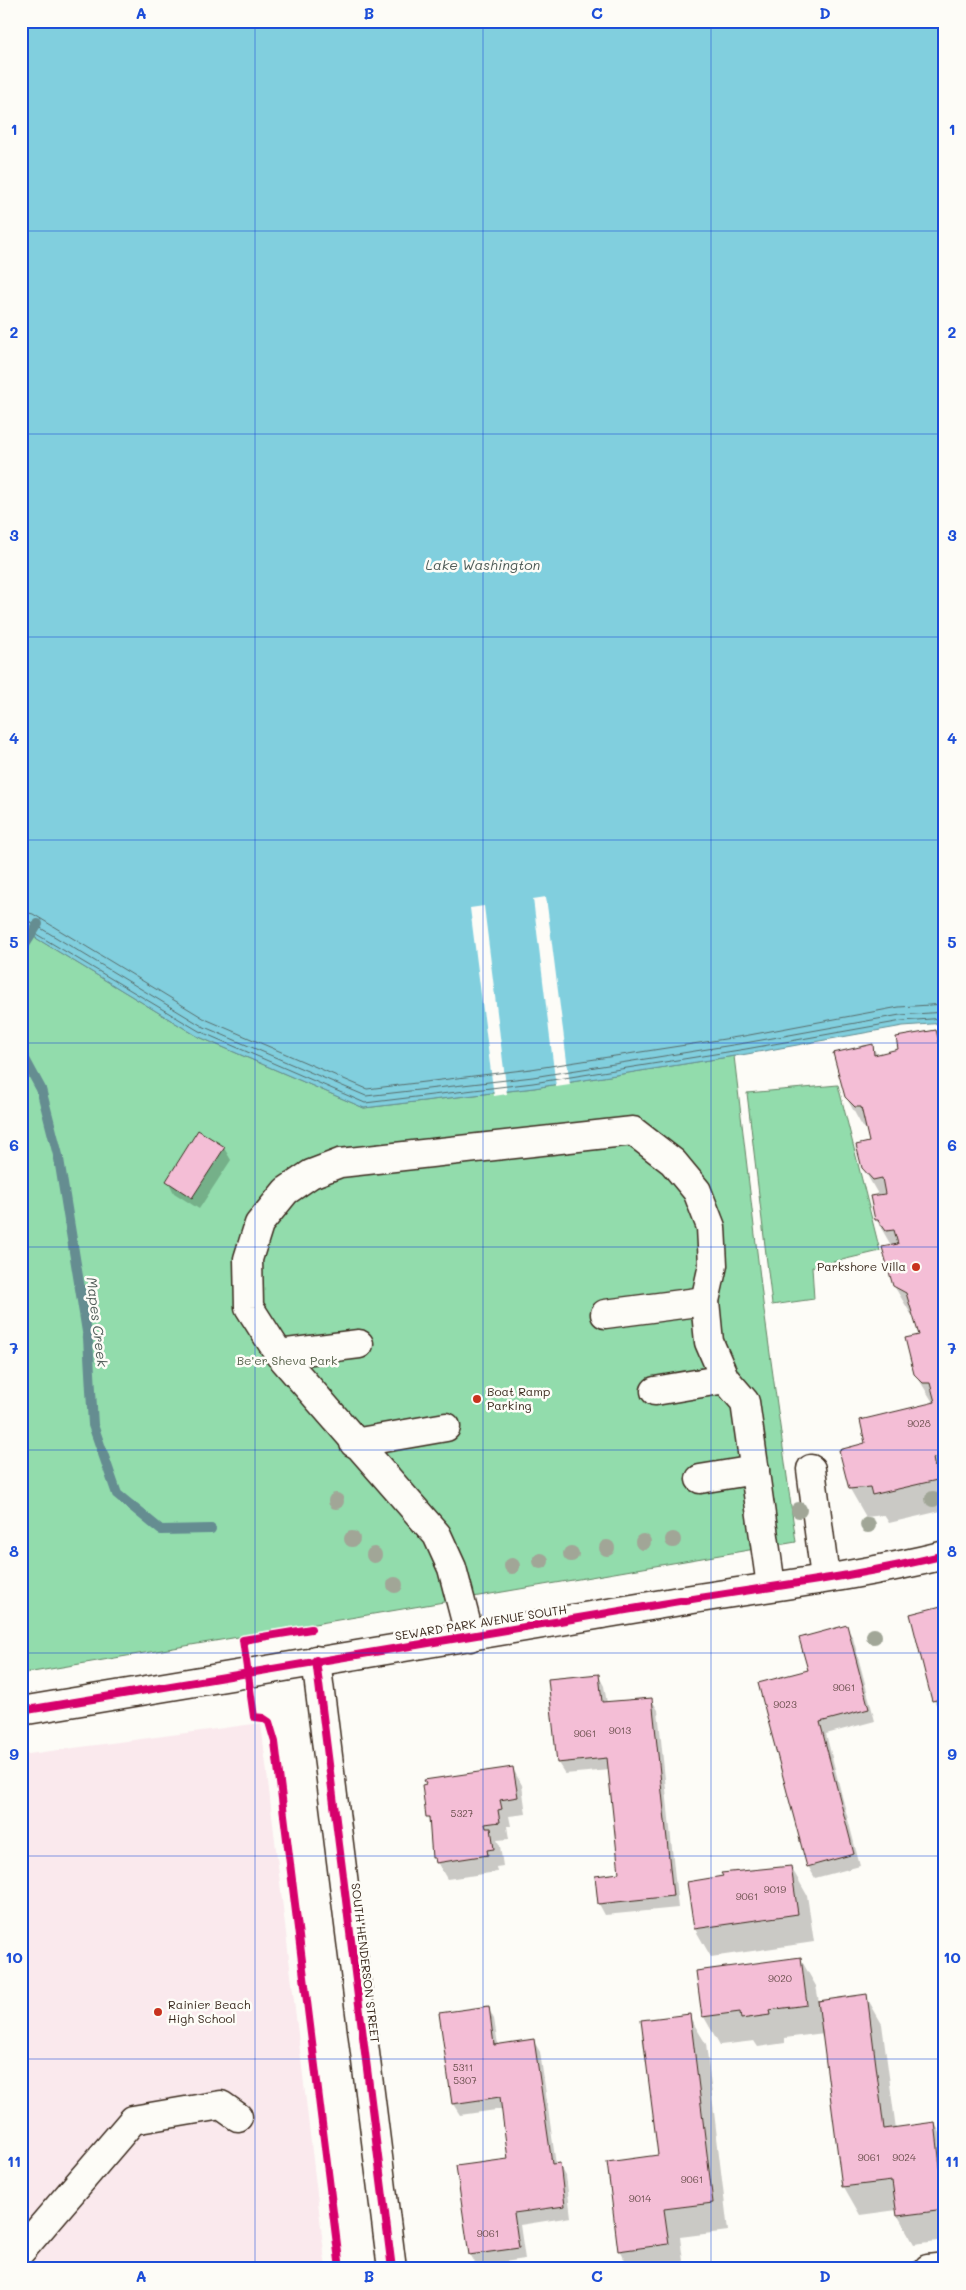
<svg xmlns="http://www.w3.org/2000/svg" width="966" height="2290" font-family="Mali,sans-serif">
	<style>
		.built { fill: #fae9ed }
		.green { fill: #92dcac; stroke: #668365 }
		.water { fill: #81cfde; stroke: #658d91 }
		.pier { fill: #fdfcf7 }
		.shadow { fill: #0003 }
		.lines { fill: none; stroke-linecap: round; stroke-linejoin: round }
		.shore { stroke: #576c6b; stroke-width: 1 }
		.stream { stroke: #658d91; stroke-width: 10 }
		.building { fill: #f4bed6; stroke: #3b2a1e }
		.minor-casing { stroke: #3b2a1e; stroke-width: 31 }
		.minor { stroke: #fdfcf7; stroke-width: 28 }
		.cycleway-casing { stroke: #fdfcf7; stroke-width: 11 }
		.cycleway { stroke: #d6006c; stroke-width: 8 }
		.tree { fill: #a1a697 }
		.grid { fill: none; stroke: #1d4ed8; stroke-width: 1; stroke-opacity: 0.55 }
		.poi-dot { fill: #c8321e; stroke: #fdfcf7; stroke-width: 2 }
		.labels { text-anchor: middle; stroke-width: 5; stroke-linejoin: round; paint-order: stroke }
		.number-label { font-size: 10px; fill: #694f4c }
		.poi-label { font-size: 12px; fill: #3b2a1e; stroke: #fdfcf7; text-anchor: start }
		.park-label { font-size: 12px; fill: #555f49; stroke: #fdfcf7 }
		.street-label { font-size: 12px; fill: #3b2a1e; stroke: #fdfcf7 }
		.water-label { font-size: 14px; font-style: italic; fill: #505c58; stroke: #fdfcf7 }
		.neatline { fill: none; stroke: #1d4ed8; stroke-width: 2 }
		.grid-label { font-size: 16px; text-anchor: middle; font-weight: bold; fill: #1d4ed8 }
	</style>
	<rect width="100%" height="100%" fill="#fdfcf7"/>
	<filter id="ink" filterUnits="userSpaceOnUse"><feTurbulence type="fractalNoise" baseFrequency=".02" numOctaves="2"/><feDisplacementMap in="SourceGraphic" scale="10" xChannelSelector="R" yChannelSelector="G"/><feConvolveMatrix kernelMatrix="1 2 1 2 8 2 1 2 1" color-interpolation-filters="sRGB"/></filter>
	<g filter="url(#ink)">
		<path class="built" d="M261,1723L326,2269H21V1755Z"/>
		<g class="green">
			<path d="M21,929L197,1036L364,1108L534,1088L734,1056L763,1303L796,1542L21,1674Z"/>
			<path d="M838,1085L880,1251L812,1267L814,1299L772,1305L747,1093Z"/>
		</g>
		<path class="water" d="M21,21H945V1023L903,1026L747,1054L534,1088L364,1108L197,1036L21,929Z"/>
		<g class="pier">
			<path d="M546,897L570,1085L556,1087L533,899Z"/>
			<path d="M484,906L507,1094L494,1096L470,908Z"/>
		</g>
		<g class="shadow">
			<path d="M935,1032L945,1048V1510L889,1523L884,1515L866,1517L850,1489L867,1444L934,1404L915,1373L920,1336L914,1316L911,1314L894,1286L892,1247L876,1219L879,1196L863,1168L870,1143L868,1131L862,1126L846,1097L872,1046L878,1056L899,1050Z"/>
			<path d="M199,1132L224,1148L231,1160L199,1209L174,1193L168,1181Z"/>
			<path d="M945,1606V1711L940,1712L934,1700Z"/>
			<path d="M846,1627L853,1638L875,1721L826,1734L860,1866L815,1878L808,1866L809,1671Z"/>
			<path d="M598,1675L604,1686L607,1703L651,1699L658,1710L678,1908L605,1915L599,1904L620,1874L610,1770L565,1774L558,1763L549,1680Z"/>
			<path d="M513,1769L522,1785L526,1814L509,1816L511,1826H507L509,1839L497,1840L500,1846L503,1866L496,1867L497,1872L447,1879L434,1857L431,1822L427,1816Z"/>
			<path d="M791,1867L807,1895L814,1942L711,1957L695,1929L724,1877L723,1874Z"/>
			<path d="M800,1958L816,1986L819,2002L866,1996L882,2024L896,2129L935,2124L945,2141V2240L914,2244L898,2216L897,2210L860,2215L844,2187L824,2033L785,2038V2043L758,2047L754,2041L720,2045L704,2017L697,1972Z"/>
			<path d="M488,2008L494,2019L498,2045L533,2040L540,2052L556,2165L559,2164L566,2176L571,2217L520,2225L525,2259L477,2266L470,2254L510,2160L503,2109L460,2115L453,2104L441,2014Z"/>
			<path d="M689,2016L706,2044L728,2231L680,2237L684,2269H630L619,2250L659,2157Z"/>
		</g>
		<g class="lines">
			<g class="shore">
				<path d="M21,911L33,914L205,1019L367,1089L531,1069L744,1036L899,1007L945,1004"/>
				<path d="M21,919L29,921L202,1026L366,1096L533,1077L745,1043L900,1015L945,1012"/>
				<path d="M21,925L199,1031L365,1103L533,1083L746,1049L902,1021L945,1018"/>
			</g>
			<g class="stream">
				<path d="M21,951L38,924"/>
				<path d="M21,1052L41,1089L59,1159L88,1338L93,1425L117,1494L161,1530L211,1529"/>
			</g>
		</g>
		<g class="building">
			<path d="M936,1030L945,1065V1456L933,1458L937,1480L872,1495L870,1487L849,1489L839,1450L865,1443L860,1420L935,1402L930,1383H923L914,1374L905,1338L919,1335L906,1293L893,1286L882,1247L898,1244L894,1230L886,1231L878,1220H875L870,1196L885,1194L882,1178L873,1180L862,1168L856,1145L869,1142L861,1107H855L845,1097L833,1053L873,1044L874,1055L898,1049L896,1037Z"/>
			<path d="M198,1130L225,1147L192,1198L166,1181Z"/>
			<path d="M945,1605V1698L932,1701L910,1614Z"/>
			<path d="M847,1625L869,1709L820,1722L854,1854L807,1867L758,1683L808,1670L799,1638Z"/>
			<path d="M599,1674L602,1702L652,1698L673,1896L598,1904L595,1876L619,1873L607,1758L557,1763L548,1679Z"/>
			<path d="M513,1767L518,1797L500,1800L502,1809L498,1810L500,1822L485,1824L486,1828H491L494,1849L487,1850L488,1855L436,1863L435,1858H432L429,1817H426L422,1785L426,1784L424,1780Z"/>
			<path d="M791,1866L798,1914L694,1929L687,1882L723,1876L721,1873Z"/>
			<path d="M801,1957L807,2005L769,2010L770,2015L741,2019L740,2012L702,2017L696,1971Z"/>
			<path d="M867,1994L884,2129L935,2122L945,2210L897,2216L892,2181L842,2187L818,2001Z"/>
			<path d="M489,2006L494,2045L534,2039L552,2164L560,2163L565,2206L514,2213L519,2248L469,2255L456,2166L508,2159L500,2097L452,2104L439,2013Z"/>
			<path d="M690,2014L713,2203L664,2209L669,2244L618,2251L607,2162L658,2155L641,2020Z"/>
		</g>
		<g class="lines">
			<defs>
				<g id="minor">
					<path d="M605,1314L705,1301"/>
					<path d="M279,1354L359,1344"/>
					<path d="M655,1391L725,1379"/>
					<path d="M354,1443L446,1427"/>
					<path d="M811,1469L825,1578"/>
					<path d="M700,1479L755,1470"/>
					<path d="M470,1637L452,1568L437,1535L279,1354L249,1307L248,1259L259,1224L286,1191L311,1174L340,1163L633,1131L673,1162L697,1191L711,1227L713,1265L705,1301L709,1342L725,1379L745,1402L771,1586"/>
					<path d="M316,1660L392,2269"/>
					<path d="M21,1711C235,1674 448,1641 662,1604C756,1588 852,1578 945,1555"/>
					<path d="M21,2251L133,2120L221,2105L238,2117"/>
					<path d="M928,2269L945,2267"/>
				</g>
			</defs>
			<use href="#minor" class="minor-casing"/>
			<use href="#minor" class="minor"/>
			<defs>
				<g id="cycleway">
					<path d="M311,1629L243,1640L254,1717L263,1718L269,1722L275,1742L340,2269"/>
					<path d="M316,1660L392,2269"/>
					<path d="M21,1711C235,1674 448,1641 662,1604C756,1588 852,1578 945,1555"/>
				</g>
			</defs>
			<use href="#cycleway" class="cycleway-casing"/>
			<use href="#cycleway" class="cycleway"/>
		</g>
		<g class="tree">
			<circle cx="933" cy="1499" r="8"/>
			<circle cx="336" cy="1501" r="8"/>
			<circle cx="799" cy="1510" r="8"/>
			<circle cx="868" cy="1525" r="8"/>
			<circle cx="352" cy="1539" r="8"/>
			<circle cx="673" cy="1540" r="8"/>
			<circle cx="643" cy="1542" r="8"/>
			<circle cx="607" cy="1548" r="8"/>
			<circle cx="571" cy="1554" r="8"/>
			<circle cx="374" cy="1555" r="8"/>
			<circle cx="541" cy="1561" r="8"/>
			<circle cx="512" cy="1566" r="8"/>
			<circle cx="395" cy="1585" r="8"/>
			<circle cx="874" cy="1636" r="8"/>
		</g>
	</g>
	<path class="grid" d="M255,21V2269M483,21V2269M711,21V2269M21,231H945M21,434H945M21,637H945M21,840H945M21,1043H945M21,1247H945M21,1450H945M21,1653H945M21,1856H945M21,2059H945"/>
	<g class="poi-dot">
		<circle cx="916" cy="1267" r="5"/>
		<circle cx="477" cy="1399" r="5"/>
		<circle cx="158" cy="2012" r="5"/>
	</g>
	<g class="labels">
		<g class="number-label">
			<text x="919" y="1427">9028</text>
			<text x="844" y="1691">9061</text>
			<text x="785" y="1708">9023</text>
			<text x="620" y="1734">9013</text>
			<text x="585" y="1737">9061</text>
			<text x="462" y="1817">5327</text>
			<text x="775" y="1893">9019</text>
			<text x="747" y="1900">9061</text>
			<text x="780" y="1982">9020</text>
			<text x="463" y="2071">5311</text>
			<text x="465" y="2084">5307</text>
			<text x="869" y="2161">9061</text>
			<text x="904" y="2161">9024</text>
			<text x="692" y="2183">9061</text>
			<text x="640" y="2202">9014</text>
			<text x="488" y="2237">9061</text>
		</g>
		<g class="poi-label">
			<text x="906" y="1271" text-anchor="end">Parkshore Villa</text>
			<text x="487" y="1396">Boat Ramp<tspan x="487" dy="14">Parking</tspan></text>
			<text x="168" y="2009">Rainier Beach<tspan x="168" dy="14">High School</tspan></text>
		</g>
		<g class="park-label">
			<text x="287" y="1365">Be'er Sheva Park</text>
		</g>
		<g class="street-label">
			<text transform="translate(481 1623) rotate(-9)" y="4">SEWARD PARK AVENUE SOUTH</text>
			<text transform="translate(365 1963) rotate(83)" y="4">SOUTH HENDERSON STREET</text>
		</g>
		<g class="water-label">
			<text x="483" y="570">Lake Washington</text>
			<text transform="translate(97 1322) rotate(83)" y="5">Mapes Creek</text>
		</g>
	</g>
	<rect width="966" height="2290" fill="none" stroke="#fdfcf7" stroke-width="55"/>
	<rect x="28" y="28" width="910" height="2234" class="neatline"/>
	<g class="grid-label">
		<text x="141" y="19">A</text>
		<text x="369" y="19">B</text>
		<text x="597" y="19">C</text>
		<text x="825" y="19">D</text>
		<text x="14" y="135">1</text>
		<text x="952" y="135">1</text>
		<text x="14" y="338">2</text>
		<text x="952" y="338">2</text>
		<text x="14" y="541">3</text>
		<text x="952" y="541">3</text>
		<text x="14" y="744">4</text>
		<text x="952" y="744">4</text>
		<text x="14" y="948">5</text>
		<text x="952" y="948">5</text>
		<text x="14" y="1151">6</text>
		<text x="952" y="1151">6</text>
		<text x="14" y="1354">7</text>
		<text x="952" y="1354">7</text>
		<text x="14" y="1557">8</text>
		<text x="952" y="1557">8</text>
		<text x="14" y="1760">9</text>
		<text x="952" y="1760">9</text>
		<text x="14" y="1963">10</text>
		<text x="952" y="1963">10</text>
		<text x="14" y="2167">11</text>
		<text x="952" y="2167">11</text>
		<text x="141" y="2282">A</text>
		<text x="369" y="2282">B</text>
		<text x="597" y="2282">C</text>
		<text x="825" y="2282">D</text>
	</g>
</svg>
